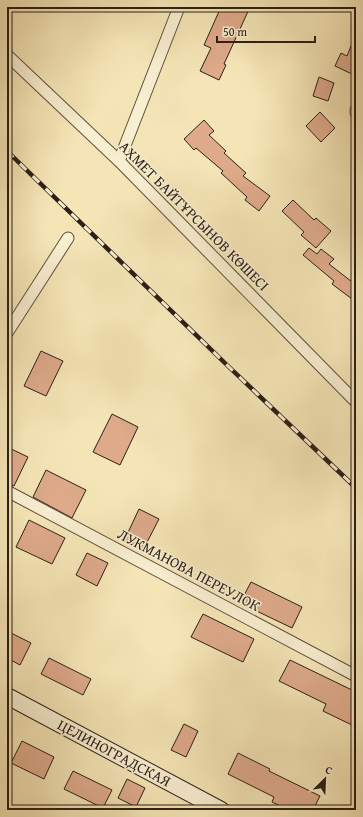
<svg xmlns="http://www.w3.org/2000/svg" width="363" height="817" font-family="'Gentium Book Plus',serif">
	<style>
		.building { fill: #deaa8a; stroke: #2b1f17 }
		.lines { fill: none; stroke-linecap: round; stroke-linejoin: round }
		.street-casing { stroke: #5e503f; stroke-width: 13 }
		.secondary-casing { stroke: #2b1f17; stroke-width: 18 }
		.street { stroke: #f8eed0; stroke-width: 11 }
		.secondary { stroke: #f8eed0; stroke-width: 16 }
		.rail-casing { stroke: #2b1f17; stroke-width: 4.5 }
		.rail { stroke: #f8eed0; stroke-width: 3; stroke-dasharray: 9; stroke-linecap: butt }
		.labels { text-anchor: middle; stroke-width: 3; stroke-linejoin: round; paint-order: stroke }
		.street-label { font-size: 15px; fill: #2b1f17; stroke: #f8eed0 }
	</style>
	<rect width="100%" height="100%" fill="#f5e5b6"/>
	<filter id="stains"><feTurbulence type="fractalNoise" baseFrequency=".005" numOctaves="4"/><feColorMatrix values="0 0 0 0 .2 0 0 0 0 .09 0 0 0 0 .02 0 0 0 .5 -.17"/></filter>
	<radialGradient id="worn" r=".72"><stop offset=".6" stop-color="#630" stop-opacity="0"/><stop offset="1" stop-color="#630" stop-opacity=".3"/></radialGradient>
	<g class="building">
		<path d="M221,7H250L224,64L226,65L219,80L200,71L211,48L204,45Z"/>
		<path d="M355,36H356V76L335,66L341,53L347,56Z"/>
		<path d="M319,77L334,83L328,101L313,96Z"/>
		<path d="M320,112L335,128L321,142L306,126Z"/>
		<path d="M204,120L214,131L209,135L226,151L224,153L246,173L243,176L270,196L259,211L245,200L247,197L221,173L223,171L196,148L194,150L184,139Z"/>
		<path d="M293,200L314,220L316,218L331,231L316,248L301,235L304,232L282,211Z"/>
		<path d="M309,248L317,254L321,249L334,259L329,264L356,285V302L332,284L334,281L303,255Z"/>
		<path d="M41,351L63,361L46,396L24,386Z"/>
		<path d="M112,414L138,427L120,465L93,452Z"/>
		<path d="M7,447L28,457L14,486L7,483Z"/>
		<path d="M46,470L86,490L72,518L33,497Z"/>
		<path d="M139,509L159,519L143,550L124,541Z"/>
		<path d="M29,520L65,538L52,564L16,547Z"/>
		<path d="M87,553L108,563L97,586L76,575Z"/>
		<path d="M251,582L302,607L292,628L240,603Z"/>
		<path d="M203,614L254,639L243,662L191,637Z"/>
		<path d="M7,631L31,643L20,665L7,658Z"/>
		<path d="M49,658L91,679L83,695L41,674Z"/>
		<path d="M290,660L356,692V727L323,711L326,704L279,681Z"/>
		<path d="M184,724L198,731L186,757L171,750Z"/>
		<path d="M22,741L54,757L44,779L11,763Z"/>
		<path d="M238,753L270,769L269,771L320,796L313,810H288L272,802L274,797L228,774Z"/>
		<path d="M73,771L112,790L103,808L64,789Z"/>
		<path d="M127,779L145,788L136,807L118,798Z"/>
	</g>
	<g class="lines">
		<defs>
			<g id="street">
				<path d="M7,55L119,161L356,402"/>
				<path d="M356,110V113"/>
				<path d="M119,161L179,7"/>
				<path d="M7,333L68,238"/>
				<path d="M7,491L356,676"/>
			</g>
			<path id="secondary" d="M7,696L221,810"/>
		</defs>
		<use href="#street" class="street-casing"/>
		<use href="#secondary" class="secondary-casing"/>
		<use href="#street" class="street"/>
		<use href="#secondary" class="secondary"/>
		<defs>
			<path id="rail" d="M7,151L229,367L356,488"/>
		</defs>
		<use href="#rail" class="rail-casing"/>
		<use href="#rail" class="rail"/>
	</g>
	<g class="labels">
		<g class="street-label">
			<text transform="translate(194 216) rotate(45)" y="5">АХМЕТ БАЙТҰРСЫНОВ КӨШЕСІ</text>
			<text transform="translate(189 570) rotate(28)" y="5">ЛУКМАНОВА ПЕРЕУЛОК</text>
			<text transform="translate(114 753) rotate(28)" y="5">ЦЕЛИНОГРАДСКАЯ</text>
		</g>
	</g>
	<rect width="363" height="817" fill="none" stroke="#f5e5b6" stroke-width="24"/>
	<rect x="8" y="8" width="347" height="801" fill="none" stroke="#2b1f17" stroke-width="2"/>
	<rect x="12" y="12" width="339" height="793" fill="none" stroke="#2b1f17"/>
	<g transform="translate(325 779) rotate(24)" stroke="#f8eed0" stroke-width="3" paint-order="stroke">
	<path d="M0-3L7 15L0 10L-7 15Z" fill="#2b1f17"/>
	<text y="-6" font-size="11" font-weight="bold" text-anchor="middle" fill="#2b1f17">С</text>
	</g>
	<path d="M217 36v6h98v-6" fill="none" stroke="#2b1f17" stroke-width="2"/>
	<text x="223" y="36" font-size="12" fill="#2b1f17" stroke="#f8eed0" stroke-width="3" paint-order="stroke">50 m</text>
	<rect width="100%" height="100%" filter="url(#stains)"/>
	<rect width="100%" height="100%" fill="url(#worn)"/>
</svg>
